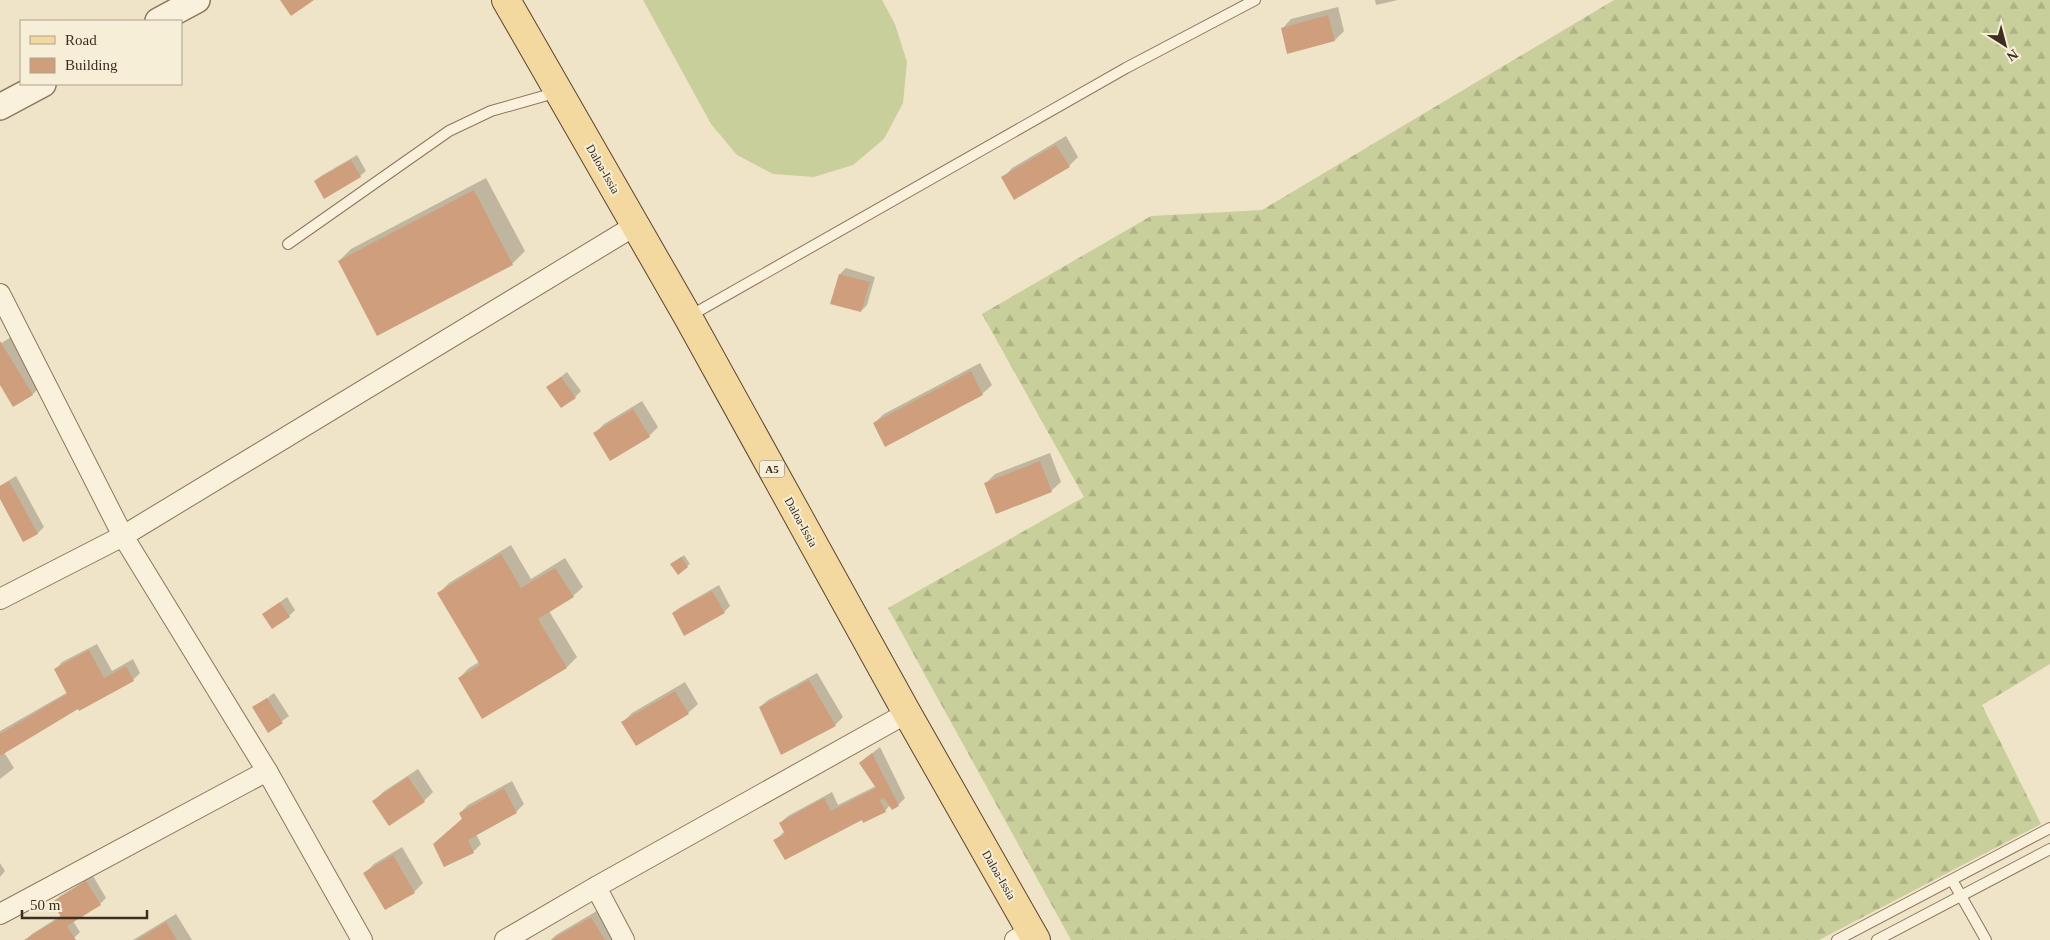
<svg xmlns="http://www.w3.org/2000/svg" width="2050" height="940" font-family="'Times New Roman',serif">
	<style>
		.grass { fill: #c9cf9b }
		.forest { fill: url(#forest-firs) }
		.shadow { fill: #0003 }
		.building { fill: #cf9f7d }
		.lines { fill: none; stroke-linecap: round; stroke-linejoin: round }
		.service-casing { stroke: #8d765c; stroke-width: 12 }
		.minor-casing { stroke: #8d765c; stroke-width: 22 }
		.tertiary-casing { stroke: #8d765c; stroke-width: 28 }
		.primary-casing { stroke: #5b4430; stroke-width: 30 }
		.service { stroke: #faf1dc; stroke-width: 10 }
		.minor { stroke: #faf1dc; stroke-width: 20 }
		.tertiary { stroke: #faf1dc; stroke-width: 25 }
		.primary { stroke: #f3d9a0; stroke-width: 28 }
		.labels { text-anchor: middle; stroke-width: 4; stroke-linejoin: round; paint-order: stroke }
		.shield { fill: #f7eed8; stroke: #756857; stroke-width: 1 }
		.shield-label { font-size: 11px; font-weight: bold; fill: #3d2e20 }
		.street-label { font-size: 12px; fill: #3d2e20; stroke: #f7eed8 }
	</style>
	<defs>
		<pattern id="forest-firs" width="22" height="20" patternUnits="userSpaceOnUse" patternTransform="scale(1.25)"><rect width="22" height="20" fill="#c9cf9b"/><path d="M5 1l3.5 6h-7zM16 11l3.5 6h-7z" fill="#aeb285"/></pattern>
	</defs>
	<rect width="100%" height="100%" fill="#f0e4c8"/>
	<path class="grass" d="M643,0H882L895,24L907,62L903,103L884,139L853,165L814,177L773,174L737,155L711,124Z"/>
	<path class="forest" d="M1614,0H2050V664L1982,705L2041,824L1819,940H1071L888,608L1084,497L982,314L1151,216L1262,210Z"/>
	<g class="shadow">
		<path d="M1375,0H1398L1376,5Z"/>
		<path d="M1338,7L1344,31L1335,40L1288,52L1282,29L1291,19Z"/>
		<path d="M1066,136L1078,157L1069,166L1003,178L1012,168Z"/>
		<path d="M357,155L366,171L360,176L315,181L321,176Z"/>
		<path d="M486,178L525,251L512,264L339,261L351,249Z"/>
		<path d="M846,268L875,277L867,305L861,311L840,274Z"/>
		<path d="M11,337L41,386L33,394L14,405L0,383V344Z"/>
		<path d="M980,363L992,385L982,394L874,423L884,414Z"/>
		<path d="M567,372L581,391L575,397L548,387Z"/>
		<path d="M642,401L658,427L649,436L595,433L604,424Z"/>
		<path d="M1050,453L1061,482L1051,491L986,483L995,474Z"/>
		<path d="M16,476L44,527L38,533L24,541L0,497V486Z"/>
		<path d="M511,545L531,579L565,558L583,587L573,596L549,611L577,657L567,667L482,717L459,678L469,668L479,662L439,593L449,583Z"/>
		<path d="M684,555L690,564L687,566L675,562Z"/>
		<path d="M719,585L730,606L724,612L673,613L679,608Z"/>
		<path d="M287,597L295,610L289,616L264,614Z"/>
		<path d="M97,644L112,671L133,659L140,673L133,680L78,707L4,752L14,768L0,779V731L68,692L55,670L62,662Z"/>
		<path d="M817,673L843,717L835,725L760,707L768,700Z"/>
		<path d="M685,682L698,704L688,713L623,722L632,713Z"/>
		<path d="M274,693L289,716L268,731L254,708Z"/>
		<path d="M880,747L905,798L898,805H890L885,811L774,841L785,831L780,823L788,816L832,792L838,805L876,786L860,763Z"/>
		<path d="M418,769L433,792L424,801H374L383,792Z"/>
		<path d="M512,781L524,804L516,812L476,834L481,844L473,852L434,844L463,818L460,813L468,805Z"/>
		<path d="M402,847L423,883L414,892L365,873L374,864Z"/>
		<path d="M0,863L5,871L0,877Z"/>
		<path d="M93,876L106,898L100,904L73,921L80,932L74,938L71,940H26L32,934L62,915L54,902L60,896Z"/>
		<path d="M600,909L614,940H551L556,935Z"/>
		<path d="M176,914L192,940H133Z"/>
	</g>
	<g class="building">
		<path d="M280,0H314L291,16Z"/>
		<path d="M1328,15L1335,41L1287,54L1281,28Z"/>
		<path d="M1056,145L1070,167L1014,200L1001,177Z"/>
		<path d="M351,160L361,177L324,199L314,181Z"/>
		<path d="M474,190L513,265L377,336L338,261Z"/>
		<path d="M839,274L870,282L861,312L830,304Z"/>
		<path d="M0,341L33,395L13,407L0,385Z"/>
		<path d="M971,371L983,395L885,447L873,423Z"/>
		<path d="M561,377L576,398L561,408L546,387Z"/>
		<path d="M633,409L650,437L610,461L593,433Z"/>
		<path d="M1040,461L1052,492L996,514L984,483Z"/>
		<path d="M9,481L38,534L23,542L0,499V486Z"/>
		<path d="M501,554L521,588L555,568L574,597L538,619L567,668L482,719L458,678L480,665L437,593Z"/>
		<path d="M681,557L688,567L678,575L670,564Z"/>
		<path d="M712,591L725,613L684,636L672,613Z"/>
		<path d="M280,602L290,617L272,629L262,614Z"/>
		<path d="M89,650L104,678L126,666L134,681L79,711L78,709L0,756V734L67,694L54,669Z"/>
		<path d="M809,680L836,726L781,755L759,707Z"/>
		<path d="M675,691L689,714L636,746L621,722Z"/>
		<path d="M267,698L283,723L268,733L252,707Z"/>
		<path d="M872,753L899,806L892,810L884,798L880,800L886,812L863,823L862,820L785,860L773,840L785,834L779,823L824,798L831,811L876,788L859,763Z"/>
		<path d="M408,777L425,802L389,826L372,801Z"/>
		<path d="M504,788L517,813L468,840L474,853L444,867L433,844L462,819L459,813Z"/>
		<path d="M393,855L415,893L385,910L363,873Z"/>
		<path d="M86,881L101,905L67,926L76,940H24L61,917L64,922L52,902Z"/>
		<path d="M591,917L605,940H551Z"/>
		<path d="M166,922L177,940H137Z"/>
	</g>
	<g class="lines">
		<defs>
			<g id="service">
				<path d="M288,244L449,131L491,111L558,92"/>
				<path d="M688,317L1126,68L1255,0"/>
				<path d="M1952,880L1986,940"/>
				<path d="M1837,940L2050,828"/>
				<path d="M1877,940L2050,849"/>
			</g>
			<g id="minor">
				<path d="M0,294L123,536L267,771L362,940"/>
				<path d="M0,599L123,536L636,225"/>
				<path d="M596,887L624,940"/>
				<path d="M0,914L267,771"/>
				<path d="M505,940L596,887L907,713"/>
				<path d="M1015,940L1031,931"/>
			</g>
			<g id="tertiary">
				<path d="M158,21L197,0"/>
				<path d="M0,107L43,84"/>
			</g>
			<path id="primary" d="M506,0L688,317L907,713L1036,940"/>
		</defs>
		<use href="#service" class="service-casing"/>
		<use href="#minor" class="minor-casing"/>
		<use href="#tertiary" class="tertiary-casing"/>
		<use href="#primary" class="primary-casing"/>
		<use href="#service" class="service"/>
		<use href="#minor" class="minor"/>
		<use href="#tertiary" class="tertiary"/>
		<use href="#primary" class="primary"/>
	</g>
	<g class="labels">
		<rect class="shield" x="759.5" y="460.5" width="25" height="17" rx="4"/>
		<g class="shield-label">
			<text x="772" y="473">A5</text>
		</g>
		<g class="street-label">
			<text transform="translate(603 169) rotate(60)" y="4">Daloa-Issia</text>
			<text transform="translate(801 522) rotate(61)" y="4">Daloa-Issia</text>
			<text transform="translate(999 875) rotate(60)" y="4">Daloa-Issia</text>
		</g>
	</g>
	<rect x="20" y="20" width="162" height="65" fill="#f7eed8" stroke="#ada18e"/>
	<rect x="30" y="36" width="25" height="8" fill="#f3d9a0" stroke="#ada18e"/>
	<text x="65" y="45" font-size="15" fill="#3d2e20">Road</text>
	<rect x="30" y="58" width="25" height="15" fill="#cf9f7d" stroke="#ada18e"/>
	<text x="65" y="70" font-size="15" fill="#3d2e20">Building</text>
	<g transform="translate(2005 45) rotate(144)" stroke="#f7eed8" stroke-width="4" paint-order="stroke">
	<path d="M0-4L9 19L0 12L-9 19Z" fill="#3d2e20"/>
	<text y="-8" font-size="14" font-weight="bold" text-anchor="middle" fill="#3d2e20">N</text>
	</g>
	<path d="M22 910v8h125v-8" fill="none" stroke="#3d2e20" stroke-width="2.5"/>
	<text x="30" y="910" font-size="15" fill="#3d2e20" stroke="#f7eed8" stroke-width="4" paint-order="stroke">50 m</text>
</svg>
